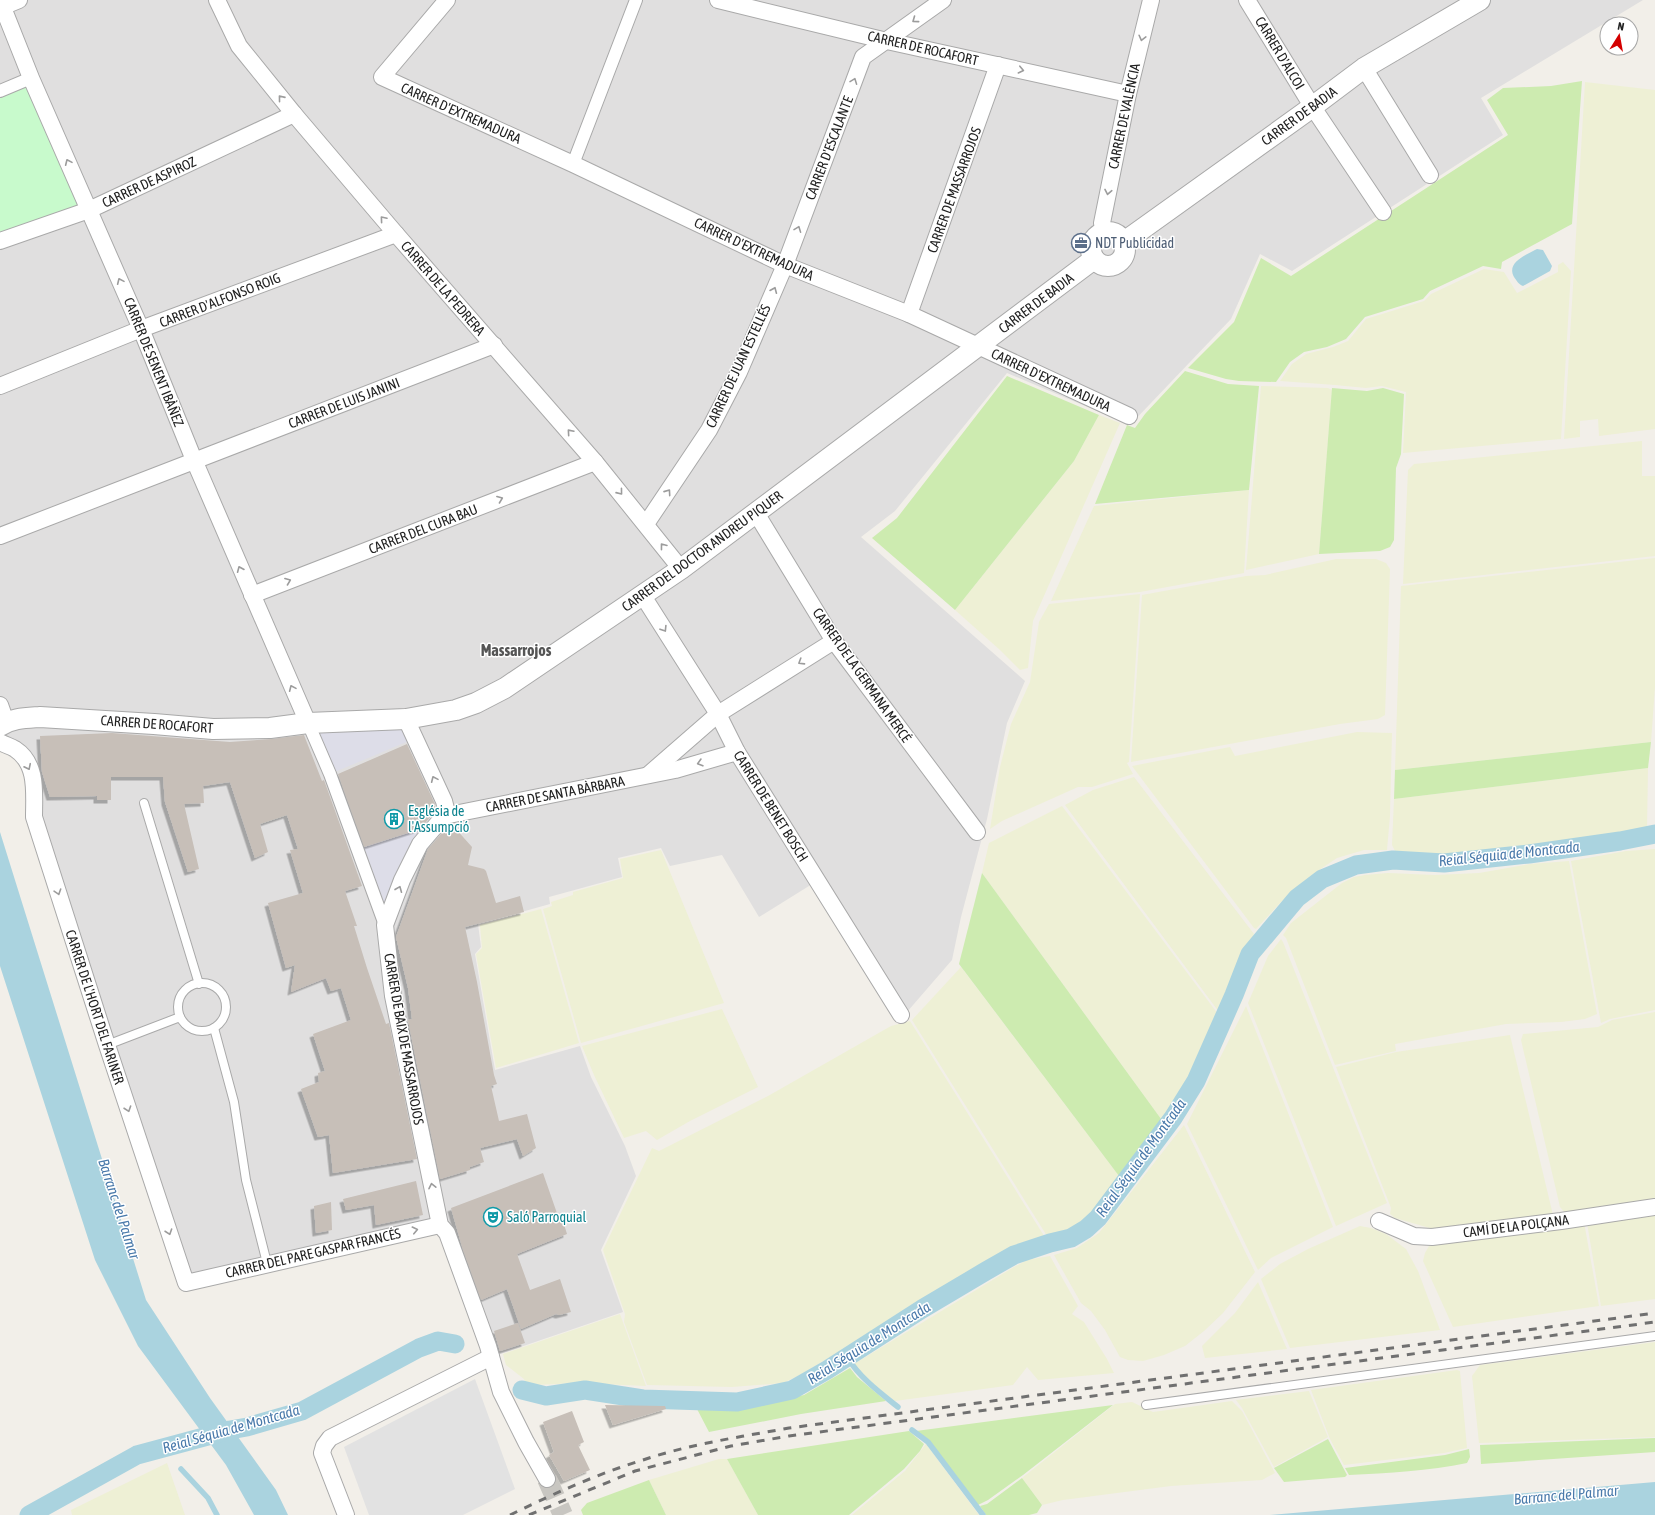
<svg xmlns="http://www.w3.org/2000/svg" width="1655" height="1515" font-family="'Asap Condensed',sans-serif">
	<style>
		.residential { fill: #e0dfdf }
		.farmland { fill: #eef0d5 }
		.grass { fill: #cdebb0 }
		.park { fill: #c8facc }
		.parking { fill: #e2e2e2 }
		.plaza { fill: #dddde8 }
		.water { fill: #aad3df }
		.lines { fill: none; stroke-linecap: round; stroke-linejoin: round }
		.stream { stroke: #aad3df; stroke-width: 5.5 }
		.canal { stroke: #aad3df; stroke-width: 19 }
		.building { fill: #c7bfb8; filter: url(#shadow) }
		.tertiary-tunnel { stroke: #c8c6c1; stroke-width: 20; stroke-dasharray: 20 10; stroke-linecap: butt }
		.service-casing { stroke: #a9a9a9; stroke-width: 10 }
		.pedestrian-casing { stroke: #a9a9a9; stroke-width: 14 }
		.minor-casing { stroke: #a9a9a9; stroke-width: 18 }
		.tertiary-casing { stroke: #a9a9a9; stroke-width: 22 }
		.service { stroke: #fff; stroke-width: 8 }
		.pedestrian { stroke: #fff; stroke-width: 12 }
		.minor { stroke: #fff; stroke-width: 16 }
		.tertiary { stroke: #fff; stroke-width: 20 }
		.rail { stroke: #707070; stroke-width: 3; stroke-dasharray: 8 8; stroke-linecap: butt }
		.oneway { stroke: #9c9c9c }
		.labels { text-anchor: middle; stroke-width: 3; stroke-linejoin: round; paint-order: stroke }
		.street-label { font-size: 14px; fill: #222; stroke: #fff }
		.service-label { font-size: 14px; fill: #4e5e75; stroke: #fff; text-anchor: start }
		.culture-label { font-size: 14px; fill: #0d838f; stroke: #fff; text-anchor: start }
		.water-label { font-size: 15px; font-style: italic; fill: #4a7aab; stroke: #fff }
		.quarter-label { font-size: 16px; font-weight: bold; fill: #555; stroke: #fff }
	</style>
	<defs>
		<filter id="shadow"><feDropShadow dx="-3.5" dy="3.5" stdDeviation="0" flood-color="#0004"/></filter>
	</defs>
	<rect width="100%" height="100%" fill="#f2efe9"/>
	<path class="residential" d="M0,0H1643L1481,98L1503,135L1292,271L1260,254L1231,319L1130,425L1007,373L895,511L861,537L1025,681L1007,723L987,819L961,917L952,960L907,1012L817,881L759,917L722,855L670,866L661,848L618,858L622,877L549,897L550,904L478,924L481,947L475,954L495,1070L580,1046L591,1077L625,1146L636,1176L601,1250L623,1312L491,1357L440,1225L186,1283L34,817V784L7,746L6,722L0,705Z"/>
	<g class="farmland">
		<path d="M1585,82L1655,90V429L1599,436L1598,419L1580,421V437L1564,439Z"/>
		<path d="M1563,262L1571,271L1561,439L1403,453L1406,392L1382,386L1366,388L1335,385L1280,381L1292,364L1306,354L1333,347L1348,341L1366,319L1424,301L1431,294L1484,269L1504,272L1517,293L1558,272V265Z"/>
		<path d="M1261,386L1328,388L1332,390L1319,554L1246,570Z"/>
		<path d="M1099,415L1120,423L1033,621L1028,668L1020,670L1000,650L955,610L1074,461Z"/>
		<path d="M1642,441V476H1655V556L1403,584L1408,470L1414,464Z"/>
		<path d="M1249,490L1244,573L1140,592L1051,601L1094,506Z"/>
		<path d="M1655,558V687L1651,742L1395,770L1401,586Z"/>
		<path d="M1336,559H1376L1386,563L1390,569L1385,715L1378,719L1340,724L1131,762L1142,595L1246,576L1265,575Z"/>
		<path d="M1140,594L1129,762L1127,763L1133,774L1092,787H1078L1002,821L990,829L1000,767L1011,724L1030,682L1039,622L1049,604Z"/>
		<path d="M1357,732L1392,733L1390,816L1387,850H1364L1337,858L1322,868L1281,902L1256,929L1254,928L1132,766L1230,747L1235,756Z"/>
		<path d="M1648,768L1647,829L1451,856L1397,855L1392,845L1394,799Z"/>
		<path d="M1134,777L1254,934L1245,952L1219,1012L1065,805L1093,790Z"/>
		<path d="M1062,806L1218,1014L1189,1083L1164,1123L982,873L989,843Z"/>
		<path d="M1655,849V1010L1610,1019L1601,1023L1571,861L1626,851Z"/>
		<path d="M661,850L724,1003L581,1043L543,909L552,906L551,902L573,895V892L623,878L620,859Z"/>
		<path d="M1569,861L1597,1014L1585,1019L1561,1022L1506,1024L1395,1044L1396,1051L1335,1065L1286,938L1283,935L1291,923L1342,883L1354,877L1365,875L1388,873L1435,875L1479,873L1530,864Z"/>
		<path d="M541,909L579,1043L496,1068L476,954L482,948L480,925Z"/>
		<path d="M1281,939L1283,942L1387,1203L1336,1226L1248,1003L1268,956Z"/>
		<path d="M961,967L1122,1180L1095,1212L1081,1225L1069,1230L1047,1236L912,1020Z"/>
		<path d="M1246,1006L1333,1227L1271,1258L1258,1270L1187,1124Z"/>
		<path d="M722,1009L758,1087L690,1121L657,1140L646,1131L624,1138L594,1075L582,1046Z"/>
		<path d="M1655,1012V1200L1565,1213L1560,1207L1521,1040L1523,1034L1598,1027L1612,1020Z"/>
		<path d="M910,1021L1046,1239L1014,1248L980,1267L800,1375L783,1383L732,1387L647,1385L624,1322L625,1314L603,1250L652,1148L659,1151L768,1096L891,1026Z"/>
		<path d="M1510,1035L1553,1215L1433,1229L1395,1218L1390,1214L1391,1208L1336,1067L1396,1052Z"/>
		<path d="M1184,1125L1255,1272L1223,1313L1204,1331L1185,1346L1164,1355L1143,1361L1128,1360L1120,1357L1105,1330L1091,1311L1081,1303L1054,1255L1077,1248L1099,1233Z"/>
		<path d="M1655,1213V1299L1601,1306L1587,1223Z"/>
		<path d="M1584,1222L1599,1306L1453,1327L1423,1261L1425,1253L1429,1246Z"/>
		<path d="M1360,1226L1371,1228L1386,1234L1406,1249L1418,1271L1440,1330L1290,1348L1261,1279L1280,1264L1308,1249Z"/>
		<path d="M1050,1256L1078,1306L1072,1314L1084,1322L1107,1359L1114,1373L1038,1380L1027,1367L1013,1385L895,1401L875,1386L856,1368L854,1364L1014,1267L1027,1260Z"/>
		<path d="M1258,1282L1287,1349L1205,1358L1202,1346L1235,1313Z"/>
		<path d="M620,1314L646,1386L579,1383L535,1385L526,1383L524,1379L506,1365L503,1354Z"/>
		<path d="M1655,1342V1437L1479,1443L1472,1376L1480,1365Z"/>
		<path d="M1457,1370L1460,1371L1467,1448L1444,1453L1344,1465L1330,1439L1311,1390Z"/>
		<path d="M1309,1391L1328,1437L1274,1467L1242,1408L1236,1400Z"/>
		<path d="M1232,1401L1242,1411L1275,1473L1262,1480L1171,1486L1063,1500L1042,1505L1022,1478L1115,1404L1132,1402L1153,1412Z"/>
		<path d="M926,1444L979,1515H852L905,1471Z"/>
		<path d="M719,1459H727L758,1515H666L649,1480Z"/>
		<path d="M167,1463L185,1515H72L71,1510Z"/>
	</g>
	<g class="grass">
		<path d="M1582,81L1572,224L1502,262L1501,269L1483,266L1430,291L1423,299L1365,317L1346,339L1327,347L1304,352L1290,362L1276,382L1239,381L1226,379L1188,368L1234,322L1261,258L1291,276L1508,135L1487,100L1503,88L1551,86Z"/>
		<path d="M1185,371L1228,384L1259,386L1249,490L1095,504L1127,425L1135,428L1145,414Z"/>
		<path d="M1007,376L1099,415L1074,461L955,610L872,538L897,518Z"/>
		<path d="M1332,388L1367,391L1383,388L1404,394L1401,454L1396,468L1394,540L1390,547L1380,551L1319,554Z"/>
		<path d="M1651,742L1648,768L1394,799L1395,770Z"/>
		<path d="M982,873L1164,1123L1122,1180L959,964Z"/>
		<path d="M850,1368L857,1377L886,1401L801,1414L709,1432L697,1409L744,1408L804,1395Z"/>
		<path d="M1113,1405L1023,1475L988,1500L978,1505L929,1440L916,1431Z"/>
		<path d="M909,1431L924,1444L920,1451L904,1469L849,1515H758L727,1459Z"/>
		<path d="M1655,1438V1452L1481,1464L1480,1445Z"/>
		<path d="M1328,1439L1347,1475L1345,1477L1284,1482L1274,1468Z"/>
		<path d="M1469,1449L1470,1457L1467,1463C1429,1471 1388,1473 1349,1475L1345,1468L1445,1455Z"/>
		<path d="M1022,1478L1042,1505L1037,1513L1029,1515H986L980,1506L987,1504Z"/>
		<path d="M649,1480L666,1515H583L581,1510L587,1503Z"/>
	</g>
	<path class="park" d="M32,77L86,208L0,240V91Z"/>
	<path class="parking" d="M475,1379L515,1489L463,1515H369L344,1447Z"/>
	<g class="plaza">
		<path d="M406,719L416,738L330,774L308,723Z"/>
		<path d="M431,826L381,913L357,849Z"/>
	</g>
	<g class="water">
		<path d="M1537,249L1543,250L1552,266L1550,271L1523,286C1518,284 1517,281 1514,277C1506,262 1526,255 1537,249Z"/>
		<path d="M0,832L146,1300L210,1398L276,1490L288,1515H254L226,1465L138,1346L95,1260L0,966Z"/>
		<path d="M1655,1482V1515H1270Z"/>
	</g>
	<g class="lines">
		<g class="stream">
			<path d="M847,1357C860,1378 879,1392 898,1407"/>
			<path d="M912,1430L928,1442L983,1515"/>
			<path d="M181,1469L208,1498L217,1515"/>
		</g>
		<g class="canal">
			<path d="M522,1390L546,1396L585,1390L643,1399L737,1402L792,1390L827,1370L922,1309L986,1271L1014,1255L1050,1243L1071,1238L1086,1229L1098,1218L1173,1118L1196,1081L1234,995L1250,954L1297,898L1322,879L1356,865L1393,860L1444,863L1529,854L1620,841L1655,834"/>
			<path d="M29,1515L137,1455L230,1430L247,1427L302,1411L419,1348L438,1341L455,1344"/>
		</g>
	</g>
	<g class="building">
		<path d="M112,733L230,742L271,739L304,735L322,781L324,780L362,886L345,891L357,926H354L367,968L386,1024L389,1023L417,1159L333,1173L329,1135L318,1137L301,1089L319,1082L318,1073L325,1071L313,1034L351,1020L341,988L331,991L326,978L291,992L295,965L286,968L268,903L303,893L290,850L298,849L287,815L260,824L268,852L255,858L230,782L203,786L204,803L184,804L199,869L188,872L165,802L163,777H111V800H97V796L50,797L42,772L40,736Z"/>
		<path d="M407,744L435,804V811L420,829L364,847L338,774Z"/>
		<path d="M455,828L472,847L468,865L484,869L486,871L496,903L520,896L524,912L465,927L477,982L494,1075L497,1084L491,1086L499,1121L527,1114L536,1148L523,1156L517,1139L480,1148L484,1162L470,1167V1170L440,1179L408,1020L412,1019L408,988L396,937L428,849L445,830Z"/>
		<path d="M543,1173L559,1219L562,1218L567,1234L517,1254L530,1290L560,1279L571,1312L559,1315L556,1314L521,1329L507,1289L481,1300L463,1250L451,1208Z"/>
		<path d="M416,1181L423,1215L376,1225L374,1205L346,1210L343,1199Z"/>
		<path d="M331,1202L332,1230L316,1233L314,1206Z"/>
		<path d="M518,1323L525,1343L500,1351L494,1331Z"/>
		<path d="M605,1405L665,1406L666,1409L613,1425Z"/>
		<path d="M572,1411L584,1442L578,1445L590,1470L564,1481L549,1455L554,1452L543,1422Z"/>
	</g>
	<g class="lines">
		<path class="tertiary-tunnel" d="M547,1479L563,1515"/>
		<defs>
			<g id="service">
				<path d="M144,803L199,984"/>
				<circle cx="202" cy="1007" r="24"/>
				<path d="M214,1028L234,1102L246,1180L267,1263"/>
				<path d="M107,1045L180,1017"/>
				<path d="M1146,1405L1655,1336"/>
			</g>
			<g id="pedestrian">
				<path d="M0,91L31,78"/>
				<path d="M573,164L636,0"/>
				<path d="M308,723L330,774L385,925"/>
			</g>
			<g id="minor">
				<path d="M0,0L31,78L141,329L194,460L308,723"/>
				<path d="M217,0L239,46L294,114L396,234L595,462L681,569"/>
				<path d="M447,0L382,77L573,164L785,265L909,314L1129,416"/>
				<path d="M718,0L887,41L1128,94"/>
				<path d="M1247,0L1312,106L1383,212"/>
				<path d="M2,7L19,0"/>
				<path d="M1364,68L1430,175"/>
				<path d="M1104,233L1102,223L1128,94L1151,0"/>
				<path d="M0,241L89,210L294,114"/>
				<path d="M909,314L998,65"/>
				<path d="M0,386L141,329L396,234"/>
				<path d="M756,513L834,641L977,832"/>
				<path d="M646,524L709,430L739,372L785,265L863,57L943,0"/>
				<path d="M0,536L494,345"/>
				<path d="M252,595L595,462"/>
				<path d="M643,596L718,714L737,752L901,1015"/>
				<path d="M0,705L6,722"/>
				<path d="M406,719L444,801L446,809L444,816L420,844L402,880L385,925L393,996L440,1225L447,1233L488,1346L501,1392L526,1442L547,1479"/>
				<path d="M0,742C5,745 10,746 15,749C38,764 34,793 34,817L107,1045L186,1283L440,1225"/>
				<path d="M648,775L718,714L834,641"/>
				<path d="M444,816L675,770L737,752"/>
				<path d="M1379,1221L1414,1236L1432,1237L1561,1221L1655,1207"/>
				<path d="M346,1515L322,1453L324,1446L330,1438L491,1357"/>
			</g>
			<g id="tertiary">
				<circle cx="1108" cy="249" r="17"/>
				<path d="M1124,242L1304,113L1364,68L1480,0"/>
				<path d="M0,726C12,718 26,718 40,717L154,724L213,729L270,728L308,723L406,719L456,710L476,703L505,688L681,569L1094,259"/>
			</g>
		</defs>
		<use href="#service" class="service-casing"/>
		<use href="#pedestrian" class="pedestrian-casing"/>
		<use href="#minor" class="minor-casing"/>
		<use href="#tertiary" class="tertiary-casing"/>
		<use href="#service" class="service"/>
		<use href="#pedestrian" class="pedestrian"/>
		<use href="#minor" class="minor"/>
		<use href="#tertiary" class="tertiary"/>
		<g class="rail">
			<path d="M510,1515C553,1494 597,1474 643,1460C690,1444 740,1437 789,1428L1655,1313"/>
			<path d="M529,1515L635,1471L731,1446L789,1436L1655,1322"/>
		</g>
	</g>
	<defs><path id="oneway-chevron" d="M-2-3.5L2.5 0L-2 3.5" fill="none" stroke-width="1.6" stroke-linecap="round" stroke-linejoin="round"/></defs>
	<g class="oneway">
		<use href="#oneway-chevron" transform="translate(915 20) rotate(144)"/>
		<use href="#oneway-chevron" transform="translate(1142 38) rotate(104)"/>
		<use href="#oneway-chevron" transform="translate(1021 70) rotate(13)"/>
		<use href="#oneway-chevron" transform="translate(854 81) rotate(-69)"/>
		<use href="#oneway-chevron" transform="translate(281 98) rotate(-129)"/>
		<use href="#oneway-chevron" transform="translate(68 162) rotate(-114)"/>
		<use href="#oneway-chevron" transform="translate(1108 192) rotate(101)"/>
		<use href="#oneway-chevron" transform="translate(383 219) rotate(-130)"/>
		<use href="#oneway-chevron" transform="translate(798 229) rotate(-69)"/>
		<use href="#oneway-chevron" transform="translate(120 281) rotate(-114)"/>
		<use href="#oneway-chevron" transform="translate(774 290) rotate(-67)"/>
		<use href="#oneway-chevron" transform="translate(570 432) rotate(-131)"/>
		<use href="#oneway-chevron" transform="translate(620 492) rotate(51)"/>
		<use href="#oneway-chevron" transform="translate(668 492) rotate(-55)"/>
		<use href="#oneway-chevron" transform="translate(500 499) rotate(-21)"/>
		<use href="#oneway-chevron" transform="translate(663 546) rotate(-128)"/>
		<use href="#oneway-chevron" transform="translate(240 569) rotate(-113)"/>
		<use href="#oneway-chevron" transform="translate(288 581) rotate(-21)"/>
		<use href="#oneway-chevron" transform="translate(664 629) rotate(58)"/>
		<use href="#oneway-chevron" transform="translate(801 662) rotate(148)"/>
		<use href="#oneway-chevron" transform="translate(292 688) rotate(-114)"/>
		<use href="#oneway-chevron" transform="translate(700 763) rotate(164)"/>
		<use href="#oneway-chevron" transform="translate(28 767) rotate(64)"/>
		<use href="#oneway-chevron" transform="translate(434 779) rotate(-114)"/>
		<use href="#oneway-chevron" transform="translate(399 889) rotate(-68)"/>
		<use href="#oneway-chevron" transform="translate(58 892) rotate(72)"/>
		<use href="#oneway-chevron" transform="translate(128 1109) rotate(71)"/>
		<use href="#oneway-chevron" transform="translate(432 1186) rotate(-102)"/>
		<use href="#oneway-chevron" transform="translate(415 1230) rotate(-13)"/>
		<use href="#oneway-chevron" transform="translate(169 1232) rotate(71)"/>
	</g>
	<defs>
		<symbol id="office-ring" viewBox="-11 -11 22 22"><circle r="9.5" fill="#fff" stroke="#5c6f8a" stroke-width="1.5"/><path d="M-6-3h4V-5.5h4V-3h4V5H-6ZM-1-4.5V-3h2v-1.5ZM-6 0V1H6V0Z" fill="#5c6f8a"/></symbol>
		<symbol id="building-ring" viewBox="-11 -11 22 22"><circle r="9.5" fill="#fff" stroke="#0f9aa8" stroke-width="1.5"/><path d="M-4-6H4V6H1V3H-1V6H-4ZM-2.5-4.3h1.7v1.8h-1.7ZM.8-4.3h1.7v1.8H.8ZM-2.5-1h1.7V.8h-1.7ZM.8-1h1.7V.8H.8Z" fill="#0f9aa8"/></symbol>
		<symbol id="theatre-ring" viewBox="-11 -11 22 22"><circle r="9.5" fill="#fff" stroke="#0f9aa8" stroke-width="1.5"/><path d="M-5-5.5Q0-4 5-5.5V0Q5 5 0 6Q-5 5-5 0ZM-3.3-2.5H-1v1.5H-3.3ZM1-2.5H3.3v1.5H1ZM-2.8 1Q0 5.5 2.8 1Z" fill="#0f9aa8"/></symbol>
	</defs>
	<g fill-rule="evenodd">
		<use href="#office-ring" x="1070" y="232" width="22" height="22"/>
		<use href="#building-ring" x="383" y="808" width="22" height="22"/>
		<use href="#theatre-ring" x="482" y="1206" width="22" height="22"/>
	</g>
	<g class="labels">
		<g class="street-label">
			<text transform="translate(923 48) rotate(13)" y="5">CARRER DE ROCAFORT</text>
			<text transform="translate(1280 53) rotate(59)" y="5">CARRER D'ALCOI</text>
			<text transform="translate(461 113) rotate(24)" y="5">CARRER D'EXTREMADURA</text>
			<text transform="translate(1124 116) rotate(-78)" y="5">CARRER DE VALÈNCIA</text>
			<text transform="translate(1299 116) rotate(-36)" y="5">CARRER DE BADIA</text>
			<text transform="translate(829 148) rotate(-69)" y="5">CARRER D'ESCALANTE</text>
			<text transform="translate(149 182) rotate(-25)" y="5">CARRER DE ASPIROZ</text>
			<text transform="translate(954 190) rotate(-70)" y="5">CARRER DE MASSARROJOS</text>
			<text transform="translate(754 249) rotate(25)" y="5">CARRER D'EXTREMADURA</text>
			<text transform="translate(443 288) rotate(49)" y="5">CARRER DE LA PEDRERA</text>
			<text transform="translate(220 300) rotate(-21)" y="5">CARRER D'ALFONSO ROIG</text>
			<text transform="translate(1036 303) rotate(-37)" y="5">CARRER DE BADIA</text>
			<text transform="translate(154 362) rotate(68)" y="5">CARRER DE SENENT IBÀÑEZ</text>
			<text transform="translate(738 366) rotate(-65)" y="5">CARRER DE JUAN ESTELLÉS</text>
			<text transform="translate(1051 380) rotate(25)" y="5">CARRER D'EXTREMADURA</text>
			<text transform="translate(344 403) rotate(-21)" y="5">CARRER DE LUIS JANINI</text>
			<text transform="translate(423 529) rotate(-21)" y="5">CARRER DEL CURA BAU</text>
			<text transform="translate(702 551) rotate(-36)" y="5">CARRER DEL DOCTOR ANDREU PIQUER</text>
			<text transform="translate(862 675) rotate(55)" y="5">CARRER DE LA GERMANA MERCÉ</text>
			<text transform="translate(157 724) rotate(4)" y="5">CARRER DE ROCAFORT</text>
			<text transform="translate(555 794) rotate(-11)" y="5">CARRER DE SANTA BÀRBARA</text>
			<text transform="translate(771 806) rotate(58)" y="5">CARRER DE BENET BOSCH</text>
			<text transform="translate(95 1007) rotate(72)" y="5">CARRER DE L'HORT DEL FARINER</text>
			<text transform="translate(404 1039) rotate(80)" y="5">CARRER DE BAIX DE MASSARROJOS</text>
			<text transform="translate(1516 1226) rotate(-7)" y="5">CAMÍ DE LA POLÇANA</text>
			<text transform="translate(313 1253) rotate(-13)" y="5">CARRER DEL PARE GASPAR FRANCÉS</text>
		</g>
		<g class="service-label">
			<text x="1095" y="248">NDT Publicidad</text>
		</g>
		<g class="culture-label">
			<text x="408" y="816">Església de<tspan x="408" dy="16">l'Assumpció</tspan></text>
			<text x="507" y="1222">Saló Parroquial</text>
		</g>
		<g class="water-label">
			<text transform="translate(1509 854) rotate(-6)" y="5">Reial Séquia de Montcada</text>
			<text transform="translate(1141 1158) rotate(-54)" y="5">Reial Séquia de Montcada</text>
			<text transform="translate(119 1209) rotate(72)" y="5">Barranc del Palmar</text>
			<text transform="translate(869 1343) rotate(-32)" y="5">Reial Séquia de Montcada</text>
			<text transform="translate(231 1429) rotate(-16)" y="5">Reial Séquia de Montcada</text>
			<text transform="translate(1566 1495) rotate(-5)" y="5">Barranc del Palmar</text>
		</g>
		<g class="quarter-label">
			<text x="516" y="656">Massarrojos</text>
		</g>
	</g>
	<g transform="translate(1619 36) rotate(11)"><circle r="19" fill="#ffffff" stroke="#a7a7a7"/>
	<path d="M0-3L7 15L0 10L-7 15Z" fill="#d40000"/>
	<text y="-6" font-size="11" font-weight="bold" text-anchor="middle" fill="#222222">N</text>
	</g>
</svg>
